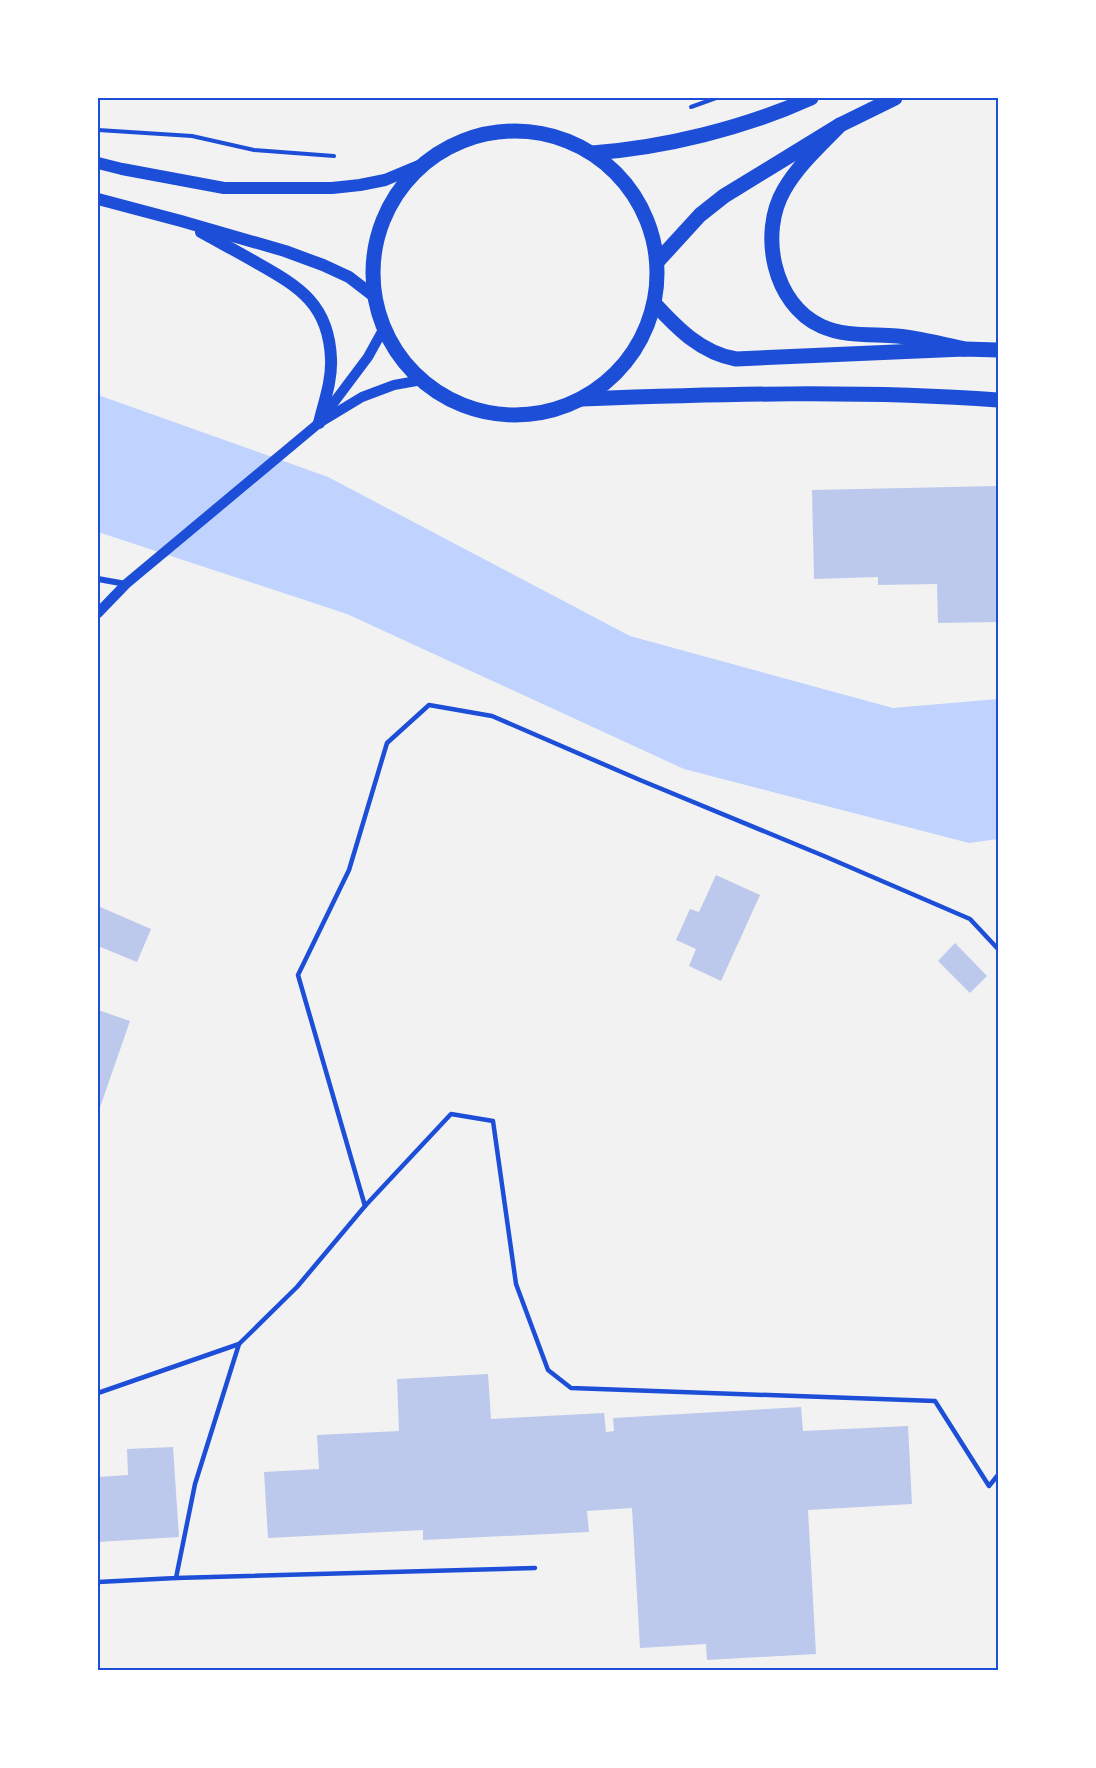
<svg xmlns="http://www.w3.org/2000/svg" width="1096" height="1768" font-family="'Nunito Sans',sans-serif">
	<style>
		.water { fill: #bfd3fe }
		.building { fill: #bdc9ec }
		.lines { fill: none; stroke-linecap: round; stroke-linejoin: round }
		.path { stroke: #1d4ed8; stroke-width: 4 }
		.service { stroke: #1d4ed8; stroke-width: 4.5 }
		.minor { stroke: #1d4ed8; stroke-width: 6 }
		.tertiary { stroke: #1d4ed8; stroke-width: 10 }
		.secondary { stroke: #1d4ed8; stroke-width: 12 }
		.primary { stroke: #1d4ed8; stroke-width: 15 }
		.neatline { fill: none; stroke: #1d4ed8; stroke-width: 2 }
	</style>
	<rect width="100%" height="100%" fill="#f2f2f2"/>
	<path class="water" d="M98,395L328,477L630,636L893,708L998,699V839L969,843L684,769L347,614L98,532Z"/>
	<g class="building">
		<path d="M998,486V622L938,623L937,584L878,585V577L814,579L812,490Z"/>
		<path d="M716,875L760,895L721,981L689,966L696,949L676,940L690,909L699,912Z"/>
		<path d="M98,906L151,929L137,962L98,946Z"/>
		<path d="M955,943L987,976L970,993L938,961Z"/>
		<path d="M98,1010L130,1021L98,1113Z"/>
		<path d="M488,1374L491,1419L604,1413L606,1432L614,1431L613,1418L801,1407L803,1431L908,1426L912,1504L808,1510L816,1654L707,1660L706,1644L640,1648L632,1508L587,1511L589,1532L423,1540V1530L268,1538L264,1472L319,1469L317,1435L399,1431L397,1379Z"/>
		<path d="M173,1447L179,1537L98,1542V1477L128,1475L127,1449Z"/>
	</g>
	<g class="lines">
		<g class="path">
			<path d="M691,107L716,98"/>
			<path d="M98,130L192,136L254,150L334,156"/>
		</g>
		<g class="service">
			<path d="M365,1206L298,975L349,870L387,743L429,705L492,716L640,780L824,856L970,919L998,949"/>
			<path d="M98,1393L239,1344"/>
			<path d="M176,1578L535,1568"/>
			<path d="M98,1582L176,1578L195,1484L239,1344L297,1287L365,1206L451,1114L493,1121L516,1284L548,1370L571,1388L935,1401L989,1486L998,1475"/>
		</g>
		<path class="minor" d="M98,579L126,584"/>
		<g class="tertiary">
			<path d="M323,417L368,357L384,328"/>
			<path d="M98,613L126,584L319,423L362,397L394,385L422,380"/>
		</g>
		<g class="secondary">
			<path d="M98,163L122,169L224,188H332L360,185L385,180L421,165"/>
			<path d="M98,199L181,221L285,251L323,265L349,277L375,297"/>
			<path d="M201,232C219,242 238,252 257,263C300,287 329,305 331,359C332,381 324,402 319,423"/>
		</g>
		<g class="primary">
			<path d="M840,125C821,145 798,165 784,190C759,233 773,304 821,326C845,337 871,334 897,336C919,338 942,344 964,349"/>
			<circle cx="515" cy="273" r="142"/>
			<path d="M592,153C663,148 745,128 811,98"/>
			<path d="M657,262L700,215L724,196L840,125L895,98"/>
			<path d="M654,303C677,328 701,353 736,359L964,349L998,350"/>
			<path d="M582,399C721,394 860,390 998,400"/>
		</g>
	</g>
	<rect width="1096" height="1768" fill="none" stroke="#ffffff" stroke-width="198"/>
	<rect x="99" y="99" width="898" height="1570" class="neatline"/>
</svg>
